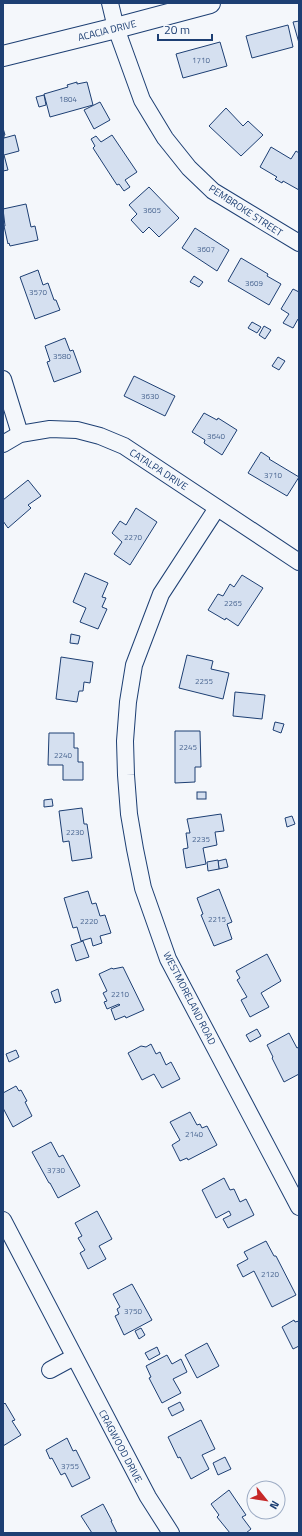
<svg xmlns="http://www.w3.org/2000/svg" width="302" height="1536" font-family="'Titillium Web',sans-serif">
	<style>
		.building { fill: #d5e0f0; stroke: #1d3f73 }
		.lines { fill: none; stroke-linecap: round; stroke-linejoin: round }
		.minor-casing { stroke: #1d3f73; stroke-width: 18 }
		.tertiary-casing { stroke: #1d3f73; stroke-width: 22 }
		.minor { stroke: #f4f7fb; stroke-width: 16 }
		.tertiary { stroke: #f4f7fb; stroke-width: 20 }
		.labels { text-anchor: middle; stroke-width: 3; stroke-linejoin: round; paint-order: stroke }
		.number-label { font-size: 8px; fill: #4b6792 }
		.street-label { font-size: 10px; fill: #1d3f73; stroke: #f4f7fb }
	</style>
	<rect width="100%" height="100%" fill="#f4f7fb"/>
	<g class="building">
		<path d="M299,21V43L293,22Z"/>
		<path d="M288,25L293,47L252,58L246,36Z"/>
		<path d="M220,42L227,66L183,78L176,54Z"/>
		<path d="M77,82V84L87,82L93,105L50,117L44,94L68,87L67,85Z"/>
		<path d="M44,95L46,105L39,107L36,97Z"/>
		<path d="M100,102L110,120L94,129L84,110Z"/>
		<path d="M226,108L243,126L248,121L263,135L241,156L209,126Z"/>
		<path d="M3,128L5,135H4V138L15,135L19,151L4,155L8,170L3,171Z"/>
		<path d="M112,135L137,172L125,180L130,187L124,191L119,184L117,185L93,148L95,146L91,139L96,136L101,142Z"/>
		<path d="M271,147L291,159L296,151L299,153V190L283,181L282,183L275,179L277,177L260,167Z"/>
		<path d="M149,187L179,218L159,237L149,227L143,233L131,220L137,214L129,205Z"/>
		<path d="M26,204L31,227L35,226L38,240L10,246L9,243L8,244L4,226H5L3,209Z"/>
		<path d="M195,228L229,250L217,271L182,248Z"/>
		<path d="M241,258L268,274L267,276L281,284L269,305L228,281Z"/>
		<path d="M38,270L43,285L48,283L54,300H56L60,310L35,319L20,277Z"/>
		<path d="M194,276L203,282L199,287L190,282Z"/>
		<path d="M293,289L299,292V320L298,319L293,328L283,323L289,314L281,309Z"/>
		<path d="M252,322L261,327L257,333L248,328Z"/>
		<path d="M264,326L271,330L265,339L259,335Z"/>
		<path d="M65,338L70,351L73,350L81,372L54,382L47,362L50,361L45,346Z"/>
		<path d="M278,357L285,361L279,370L272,366Z"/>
		<path d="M134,376L175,396L165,416L124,396Z"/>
		<path d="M204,413L217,420L218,418L237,430L222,455L204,443L205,440L192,432Z"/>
		<path d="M261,452L270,458L269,459L299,477L287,496L248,473Z"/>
		<path d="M28,480L41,496L28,505L31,508L8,528L3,521V500Z"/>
		<path d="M136,508L157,522L130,565L114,554L122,542L112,533L120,521L126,525Z"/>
		<path d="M85,573L108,583L102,597L106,598L102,607L107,609L98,629L80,622L86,608L73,602Z"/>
		<path d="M242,575L263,588L238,626L226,618L225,620L208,610L218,594L223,596L230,584L234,587Z"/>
		<path d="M71,634L80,636L78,644L70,643Z"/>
		<path d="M187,655L213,661L211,669L229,673L223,699L179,688Z"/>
		<path d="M61,657L93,662L90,683L84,682L83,691H79L77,702L56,699Z"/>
		<path d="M235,692L265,695L262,719L233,716Z"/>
		<path d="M275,722L284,724L281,733L273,730Z"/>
		<path d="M175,731H200L201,767H195V782L175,783Z"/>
		<path d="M49,733H74V748H78V762H83V780H63V765H48Z"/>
		<rect x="197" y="792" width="9" height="7"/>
		<path d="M52,799L53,806L44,807V800Z"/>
		<path d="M82,808L84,824H87L92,858L72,861L69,841L63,842L59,811Z"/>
		<path d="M221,814L224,831L215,832L217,845L203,848L206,864L186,868L183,849L188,848L186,833H190L187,819Z"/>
		<path d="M292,816L295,824L287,827L285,818Z"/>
		<path d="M226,859L228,867L219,869L218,861Z"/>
		<path d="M218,860L219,869L208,871L207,862Z"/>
		<path d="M219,889L232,922L227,924L232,939L214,946L201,915L203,914L197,898Z"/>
		<path d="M88,891L92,904L96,903L100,916L105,915L111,933L100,936L102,943L93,946L91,938L81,941L77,927L73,928L64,898Z"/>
		<path d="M83,941L89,957L76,961L71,945Z"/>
		<path d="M267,954L281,981L261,993L269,1007L250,1017L241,1000L247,997L237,980L240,978L236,971Z"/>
		<path d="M123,967L144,1010L126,1018L125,1016L115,1020L111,1009L120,1005L119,1004L107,1009L104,1002L107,1001L103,993L107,991L99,974L112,968L113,969Z"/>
		<path d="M58,989L61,1001L55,1003L51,992Z"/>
		<path d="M257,1029L261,1036L250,1042L246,1035Z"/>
		<path d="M289,1033L297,1048L299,1047V1074L284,1082L272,1058L273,1057L267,1045Z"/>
		<path d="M151,1044L156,1054L160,1052L166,1065L171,1062L180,1079L162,1088L154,1074L142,1080L128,1053L141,1046L146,1047Z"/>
		<path d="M16,1050L19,1057L9,1062L6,1054Z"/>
		<path d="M16,1086L19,1091L21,1090L27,1101L25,1102L32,1116L13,1127L3,1108V1093Z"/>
		<path d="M190,1112L197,1125L200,1124L202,1128L207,1126L217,1145L188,1160L187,1158L180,1161L172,1145L180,1140L170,1122Z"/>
		<path d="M51,1142L59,1157L63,1155L80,1186L58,1198L50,1183H49L32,1152Z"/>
		<path d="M224,1178L230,1190L234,1189L240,1202L246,1199L254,1215L228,1228L223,1219L231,1215L229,1211L216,1218L202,1190Z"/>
		<path d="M97,1211L112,1239L99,1246L106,1259L88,1269L80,1253L85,1250L78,1238L82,1236L75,1223Z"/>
		<path d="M266,1241L274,1256H276L296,1295L272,1307L254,1271L243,1277L237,1265L248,1259L244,1252Z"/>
		<path d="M132,1284L152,1320L124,1335L115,1316L119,1314L117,1309L120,1307L113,1294Z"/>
		<path d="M294,1320L295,1322L299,1321V1346L293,1349L282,1327Z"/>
		<path d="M141,1328L145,1335L139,1339L135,1331Z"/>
		<path d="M207,1343L219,1366L197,1378L185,1355Z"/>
		<path d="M157,1347L160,1354L149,1360L145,1353Z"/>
		<path d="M167,1355L172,1364L181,1359L187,1372L173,1379L181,1393L162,1403L149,1378L151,1377L146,1366Z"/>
		<path d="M180,1402L184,1410L172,1416L168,1408Z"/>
		<path d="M5,1403L15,1420L12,1421L21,1435L3,1446V1405Z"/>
		<path d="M201,1420L215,1449L202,1455L209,1469L191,1479L180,1457L178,1458L168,1437Z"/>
		<path d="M67,1438L73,1451L76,1450L90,1478L72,1487L65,1473L61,1475L52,1458L50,1459L46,1450Z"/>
		<path d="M225,1457L231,1469L218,1475L213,1463Z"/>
		<path d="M229,1490L246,1515L242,1517L251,1529L246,1533H230L217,1517L219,1515L211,1504Z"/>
		<path d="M103,1504L112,1521H111L117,1533H92L81,1516Z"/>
	</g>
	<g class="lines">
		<defs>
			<g id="minor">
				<path d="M110,3L116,28L142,100L165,138L189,168L213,191L299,243"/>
				<path d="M3,379L20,434"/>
				<path d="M3,444L20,434L50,429L77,430L100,436L124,446L299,562"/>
				<path d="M217,508L161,594L134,665L128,702L125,741L126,775L129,814L135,849L143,888L168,959L299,1207"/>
				<path d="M3,1220L148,1497L171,1533"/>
				<path d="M50,1370L74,1357"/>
			</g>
			<path id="tertiary" d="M3,56L116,28L210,3"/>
		</defs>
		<use href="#minor" class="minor-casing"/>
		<use href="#tertiary" class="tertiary-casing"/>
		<use href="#minor" class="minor"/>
		<use href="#tertiary" class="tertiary"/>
	</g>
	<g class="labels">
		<g class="number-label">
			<text x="201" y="63">1710</text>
			<text x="68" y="102">1804</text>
			<text x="152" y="213">3605</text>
			<text x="206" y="252">3607</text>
			<text x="254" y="286">3609</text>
			<text x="38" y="295">3570</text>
			<text x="62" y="359">3580</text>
			<text x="150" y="399">3630</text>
			<text x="216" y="439">3640</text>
			<text x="273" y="478">3710</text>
			<text x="133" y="540">2270</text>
			<text x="233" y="606">2265</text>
			<text x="204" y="684">2255</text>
			<text x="188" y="750">2245</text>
			<text x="63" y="758">2240</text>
			<text x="75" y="835">2230</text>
			<text x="201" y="842">2235</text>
			<text x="217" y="922">2215</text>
			<text x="89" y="924">2220</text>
			<text x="120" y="997">2210</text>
			<text x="194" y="1137">2140</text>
			<text x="56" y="1173">3730</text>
			<text x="270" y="1277">2120</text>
			<text x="133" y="1314">3750</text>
			<text x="70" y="1469">3755</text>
		</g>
		<g class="street-label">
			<text transform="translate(107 30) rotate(-14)" y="4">ACACIA DRIVE</text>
			<text transform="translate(246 210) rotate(33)" y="4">PEMBROKE STREET</text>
			<text transform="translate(159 469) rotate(33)" y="4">CATALPA DRIVE</text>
			<text transform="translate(190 998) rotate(63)" y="4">WESTMORELAND ROAD</text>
			<text transform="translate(121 1446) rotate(62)" y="4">CRAGWOOD DRIVE</text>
		</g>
	</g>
	<rect width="302" height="1536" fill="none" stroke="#1d3f73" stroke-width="8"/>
	<g transform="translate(266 1500) rotate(120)"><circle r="19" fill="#f4f7fb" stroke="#9eadc5"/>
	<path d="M0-3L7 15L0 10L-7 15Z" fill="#c62828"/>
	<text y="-6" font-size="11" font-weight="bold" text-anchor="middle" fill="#1d3f73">N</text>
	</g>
	<path d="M158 34v6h54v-6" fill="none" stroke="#1d3f73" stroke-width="2"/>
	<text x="164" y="34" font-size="12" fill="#1d3f73" stroke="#f4f7fb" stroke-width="3" paint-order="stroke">20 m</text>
</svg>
